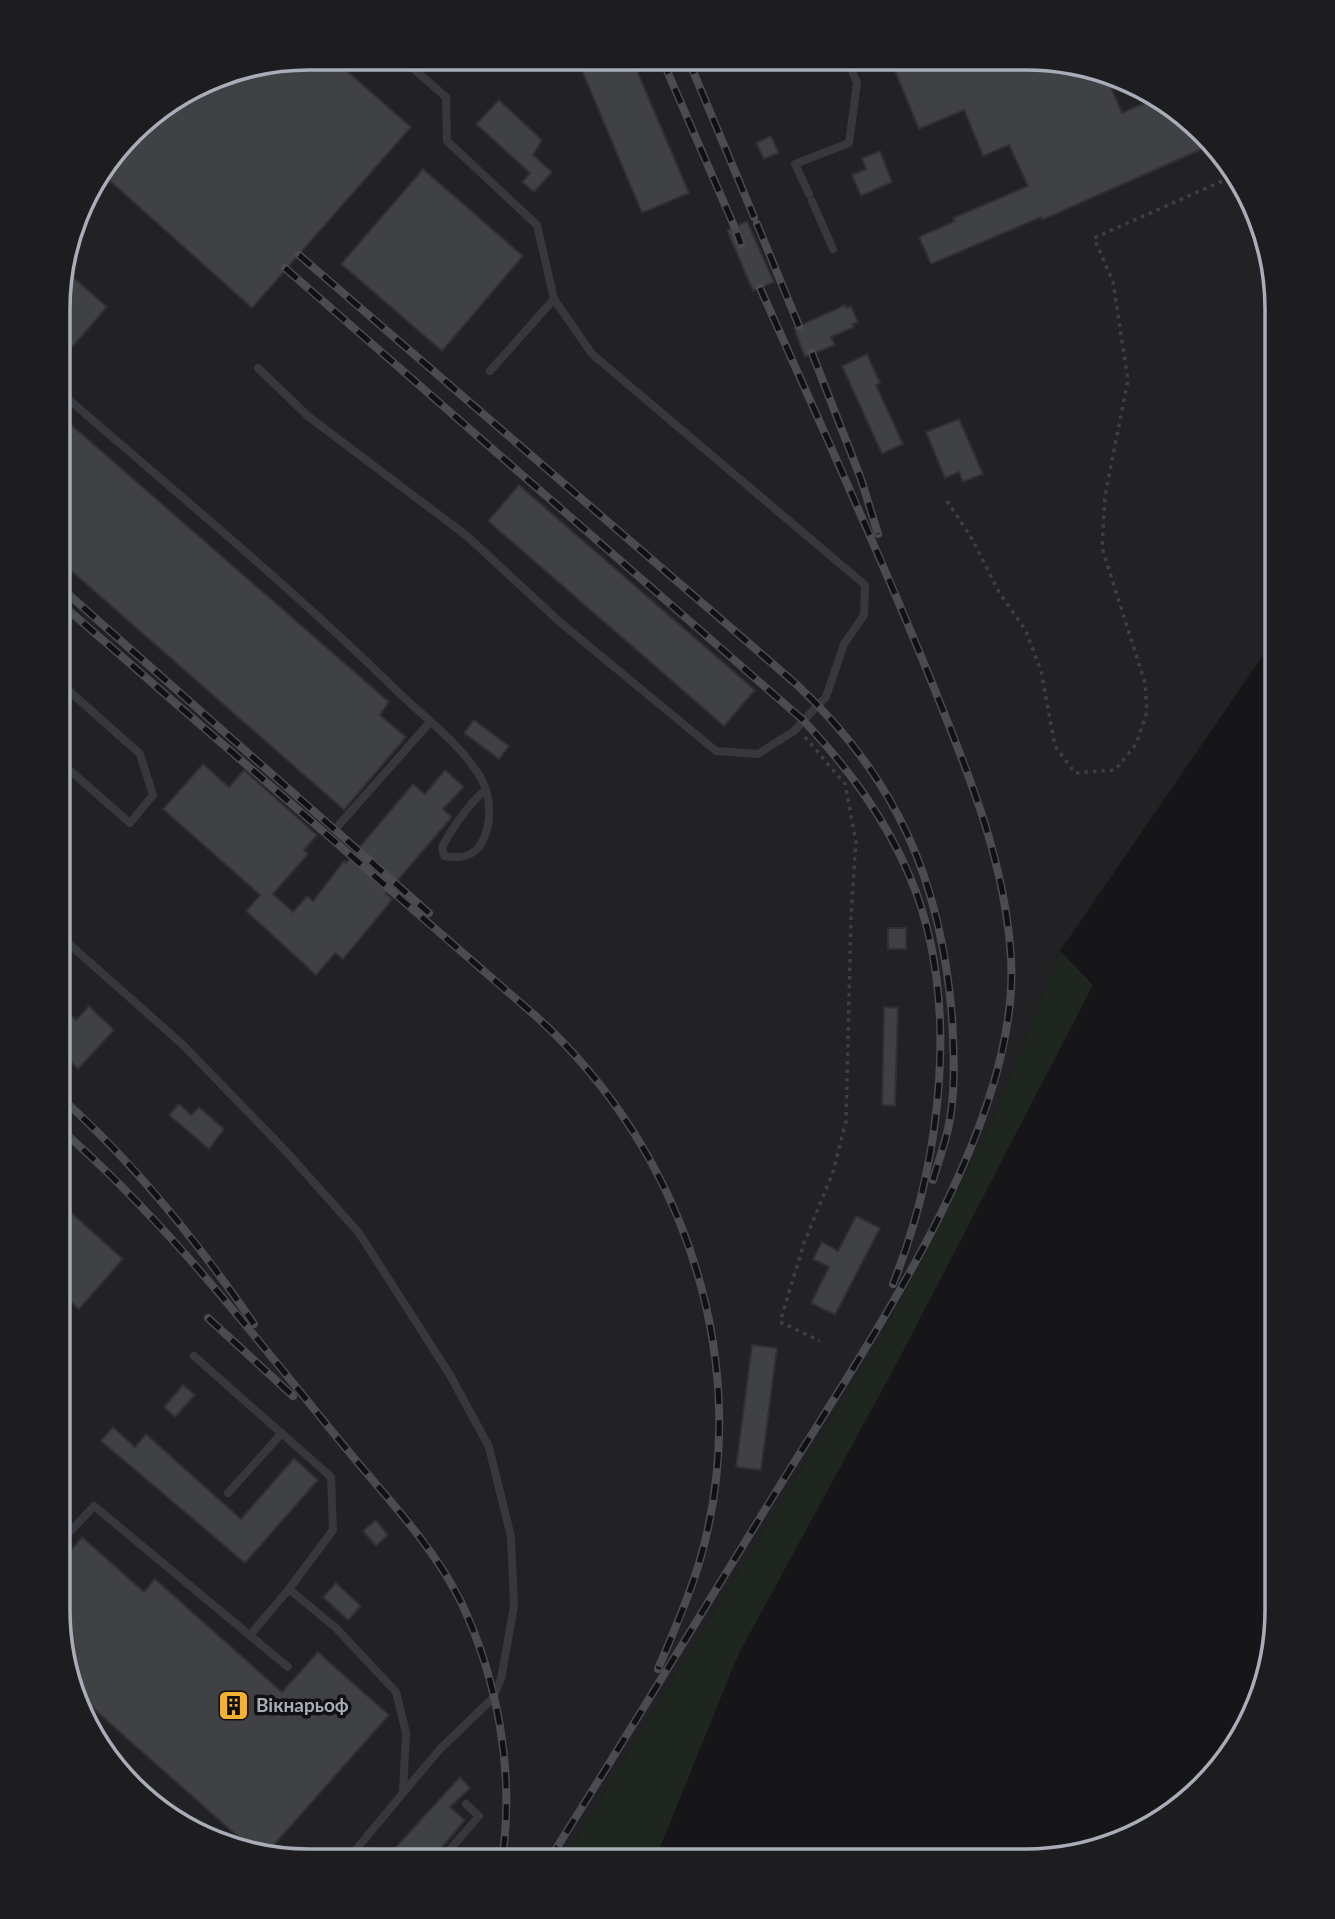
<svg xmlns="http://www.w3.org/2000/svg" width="1335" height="1919" font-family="Lato,sans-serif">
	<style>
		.built { fill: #222225 }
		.green { fill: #1e261f }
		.building { fill: #404145; stroke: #303034; stroke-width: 2 }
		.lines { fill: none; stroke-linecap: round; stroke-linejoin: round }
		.path { stroke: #3d3f44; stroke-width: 3.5; stroke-dasharray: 3.5 5; stroke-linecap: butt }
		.service { stroke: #37383d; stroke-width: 8 }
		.rail-casing { stroke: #4a4c52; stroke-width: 8 }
		.rail { stroke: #111113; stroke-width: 5; stroke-dasharray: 16; stroke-linecap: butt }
		.labels { text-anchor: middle; stroke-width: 7; stroke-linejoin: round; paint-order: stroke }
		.poi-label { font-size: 19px; font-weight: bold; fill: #a8adb8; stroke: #111113; text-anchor: start }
		.rim { fill: none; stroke: #a8adb8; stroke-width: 3.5 }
	</style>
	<rect width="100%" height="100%" fill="#161618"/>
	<path class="built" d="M309,58L1059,60L1179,109L1252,198L1277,309V635L1060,951L992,1122L880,1339L563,1860L277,1859L169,1819L83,1721L58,1610L60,276L91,184L144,120L228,71Z"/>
	<path class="green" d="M1060,951L1093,985L899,1359L738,1655L655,1860H563L880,1339L992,1122Z"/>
	<g class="building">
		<path d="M309,58H332L411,127L252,308L100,172L144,120L228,71Z"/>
		<path d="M577,59H632L689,193L642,213Z"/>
		<path d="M890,59L1059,60L1108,80L1122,113L1154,99L1179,109L1209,146L1042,220L1041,217L931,264L919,237L955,221L953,218L1028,186L1009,145L983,156L964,110L919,129Z"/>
		<path d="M499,100L542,140L533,155L552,172L534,192L522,182L530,173L476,124Z"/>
		<path d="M771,136L779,153L764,159L756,143Z"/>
		<path d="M880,151L892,182L861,196L852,175L866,169L862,158Z"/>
		<path d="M423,169L523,256L442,351L341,264Z"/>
		<path d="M747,221L774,282L753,291L727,230Z"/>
		<path d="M63,268L107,307L60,361V276Z"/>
		<path d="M845,305L846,308L851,306L858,322L853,324L854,327L831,337L835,345L805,357L794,328Z"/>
		<path d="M867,354L880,383L876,385L903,444L882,454L842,366Z"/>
		<path d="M60,415L389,702L380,715L406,737L344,810L59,560Z"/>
		<path d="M959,419L983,474L963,482L959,472L945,478L926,432Z"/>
		<path d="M519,485L755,690L724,726L488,521Z"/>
		<path d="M474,720L509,746L499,759L464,733Z"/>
		<path d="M203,764L229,787L244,770L317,835L304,850L308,854L273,894L293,912L307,896L313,901L344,861L346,863L413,784L425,794L445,770L464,787L443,809L452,817L386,894L392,899L388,905L343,959L335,953L316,975L246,911L260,895L163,809Z"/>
		<rect x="888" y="928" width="18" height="21"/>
		<path d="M59,1004L76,1020L89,1006L114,1030L78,1069L59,1051Z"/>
		<path d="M884,1007L898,1008L895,1106L882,1105Z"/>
		<path d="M179,1104L191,1115L199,1107L224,1129L209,1149L169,1115Z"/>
		<path d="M58,1201L123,1259L79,1309L58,1291Z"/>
		<path d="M856,1216L880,1228L835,1315L811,1303L829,1267L813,1259L822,1242L838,1251Z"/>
		<path d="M752,1345L777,1348L761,1470L736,1467Z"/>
		<path d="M183,1385L195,1395L175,1417L164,1407Z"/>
		<path d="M113,1427L135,1447L146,1434L241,1519L294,1458L318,1480L245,1563L101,1441Z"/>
		<path d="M376,1520L388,1535L376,1546L363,1531Z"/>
		<path d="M82,1537L144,1592L155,1579L282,1692L318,1652L389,1715L265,1855L254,1851L78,1695L58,1610V1550L65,1557Z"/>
		<path d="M336,1583L361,1606L348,1620L323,1597Z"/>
		<path d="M460,1777L470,1788L450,1807L465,1820L431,1860L385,1859Z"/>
	</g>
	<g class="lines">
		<g class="path">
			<path d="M947,501L971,537L999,592L1026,631L1041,671L1055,746L1075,773L1115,770L1136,744L1147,712L1145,683L1102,548L1105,496L1128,380L1113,282L1094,238L1229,178L1232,174"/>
			<path d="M805,737L845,784L856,841L851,915L846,1121L833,1172L804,1243L780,1322L820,1341"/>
		</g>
		<g class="service">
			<path d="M401,58L446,97L447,141L537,225L554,299L490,371"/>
			<path d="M809,194L795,164L849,143L857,83L847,59"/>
			<path d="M812,201L833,249"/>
			<path d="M258,368L309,417L467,536L561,623L716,751L758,754L794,731L818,705L826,697L844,644L864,615L865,585L592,354L554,299"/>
			<path d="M60,392C173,490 290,586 397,691C426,719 460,743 481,778C492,799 492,824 481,844C473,857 458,859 444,856L442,847C454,825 466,807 485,790"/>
			<path d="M59,761L130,823L153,795L140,754L67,689"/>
			<path d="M338,826L430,722"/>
			<path d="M59,935L182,1044L283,1148L359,1233L450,1375L489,1447L511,1537L514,1606L501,1679L493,1698L439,1750L348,1859"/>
			<path d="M194,1356L331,1477L333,1530L289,1589"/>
			<path d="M228,1493L282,1433"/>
			<path d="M65,1537L94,1506L288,1667"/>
			<path d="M251,1634L289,1589L336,1628L396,1692L406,1733L403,1791"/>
			<path d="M161,1810L173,1820"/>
			<path d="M441,1860L479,1816L466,1804"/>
		</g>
		<defs>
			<g id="rail">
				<path d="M662,59L734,226"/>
				<path d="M688,59L754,217"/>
				<path d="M757,224L799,326"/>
				<path d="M737,233L741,244"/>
				<path d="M299,255L796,684C897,778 941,882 952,1017C954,1053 956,1094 948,1129C944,1146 938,1163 933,1180"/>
				<path d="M285,268L803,720C847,767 885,817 910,877C962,1000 941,1163 893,1284"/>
				<path d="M812,353L861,479L878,534"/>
				<path d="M59,586L429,913"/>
				<path d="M59,602L539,1019C686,1154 756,1366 700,1560C689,1598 673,1633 658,1669"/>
				<path d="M59,1096C134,1162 197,1241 254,1324"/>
				<path d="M59,1128C166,1220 255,1337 344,1446C384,1495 433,1545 461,1602C498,1680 515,1774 502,1860"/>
				<path d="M208,1318L293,1396"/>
				<path d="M549,1860C625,1739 699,1617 774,1495C861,1352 1021,1129 1011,958C1005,857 965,765 928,673C875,543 817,416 760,288"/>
			</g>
		</defs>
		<use href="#rail" class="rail-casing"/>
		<use href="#rail" class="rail"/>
	</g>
	<defs>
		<symbol id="building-square" viewBox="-11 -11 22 22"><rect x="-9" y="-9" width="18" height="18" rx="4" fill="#f2b134" stroke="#111113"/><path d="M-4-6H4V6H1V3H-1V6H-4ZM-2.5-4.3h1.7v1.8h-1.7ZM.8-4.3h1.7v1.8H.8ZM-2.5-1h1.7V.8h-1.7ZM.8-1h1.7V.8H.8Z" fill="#111"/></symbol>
	</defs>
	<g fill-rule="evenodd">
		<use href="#building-square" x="216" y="1688" width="35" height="35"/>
	</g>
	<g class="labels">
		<g class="poi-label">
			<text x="256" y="1712">Вікнарьоф</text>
		</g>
	</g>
	<path d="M0 0H1335V1919H0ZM309 70H1026A239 239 0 0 1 1265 309V1610A239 239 0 0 1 1026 1849H309A239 239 0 0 1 70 1610V309A239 239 0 0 1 309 70Z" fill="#1d1d20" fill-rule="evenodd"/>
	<path class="rim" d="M309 70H1026A239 239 0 0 1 1265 309V1610A239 239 0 0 1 1026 1849H309A239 239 0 0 1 70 1610V309A239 239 0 0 1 309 70Z"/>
</svg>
